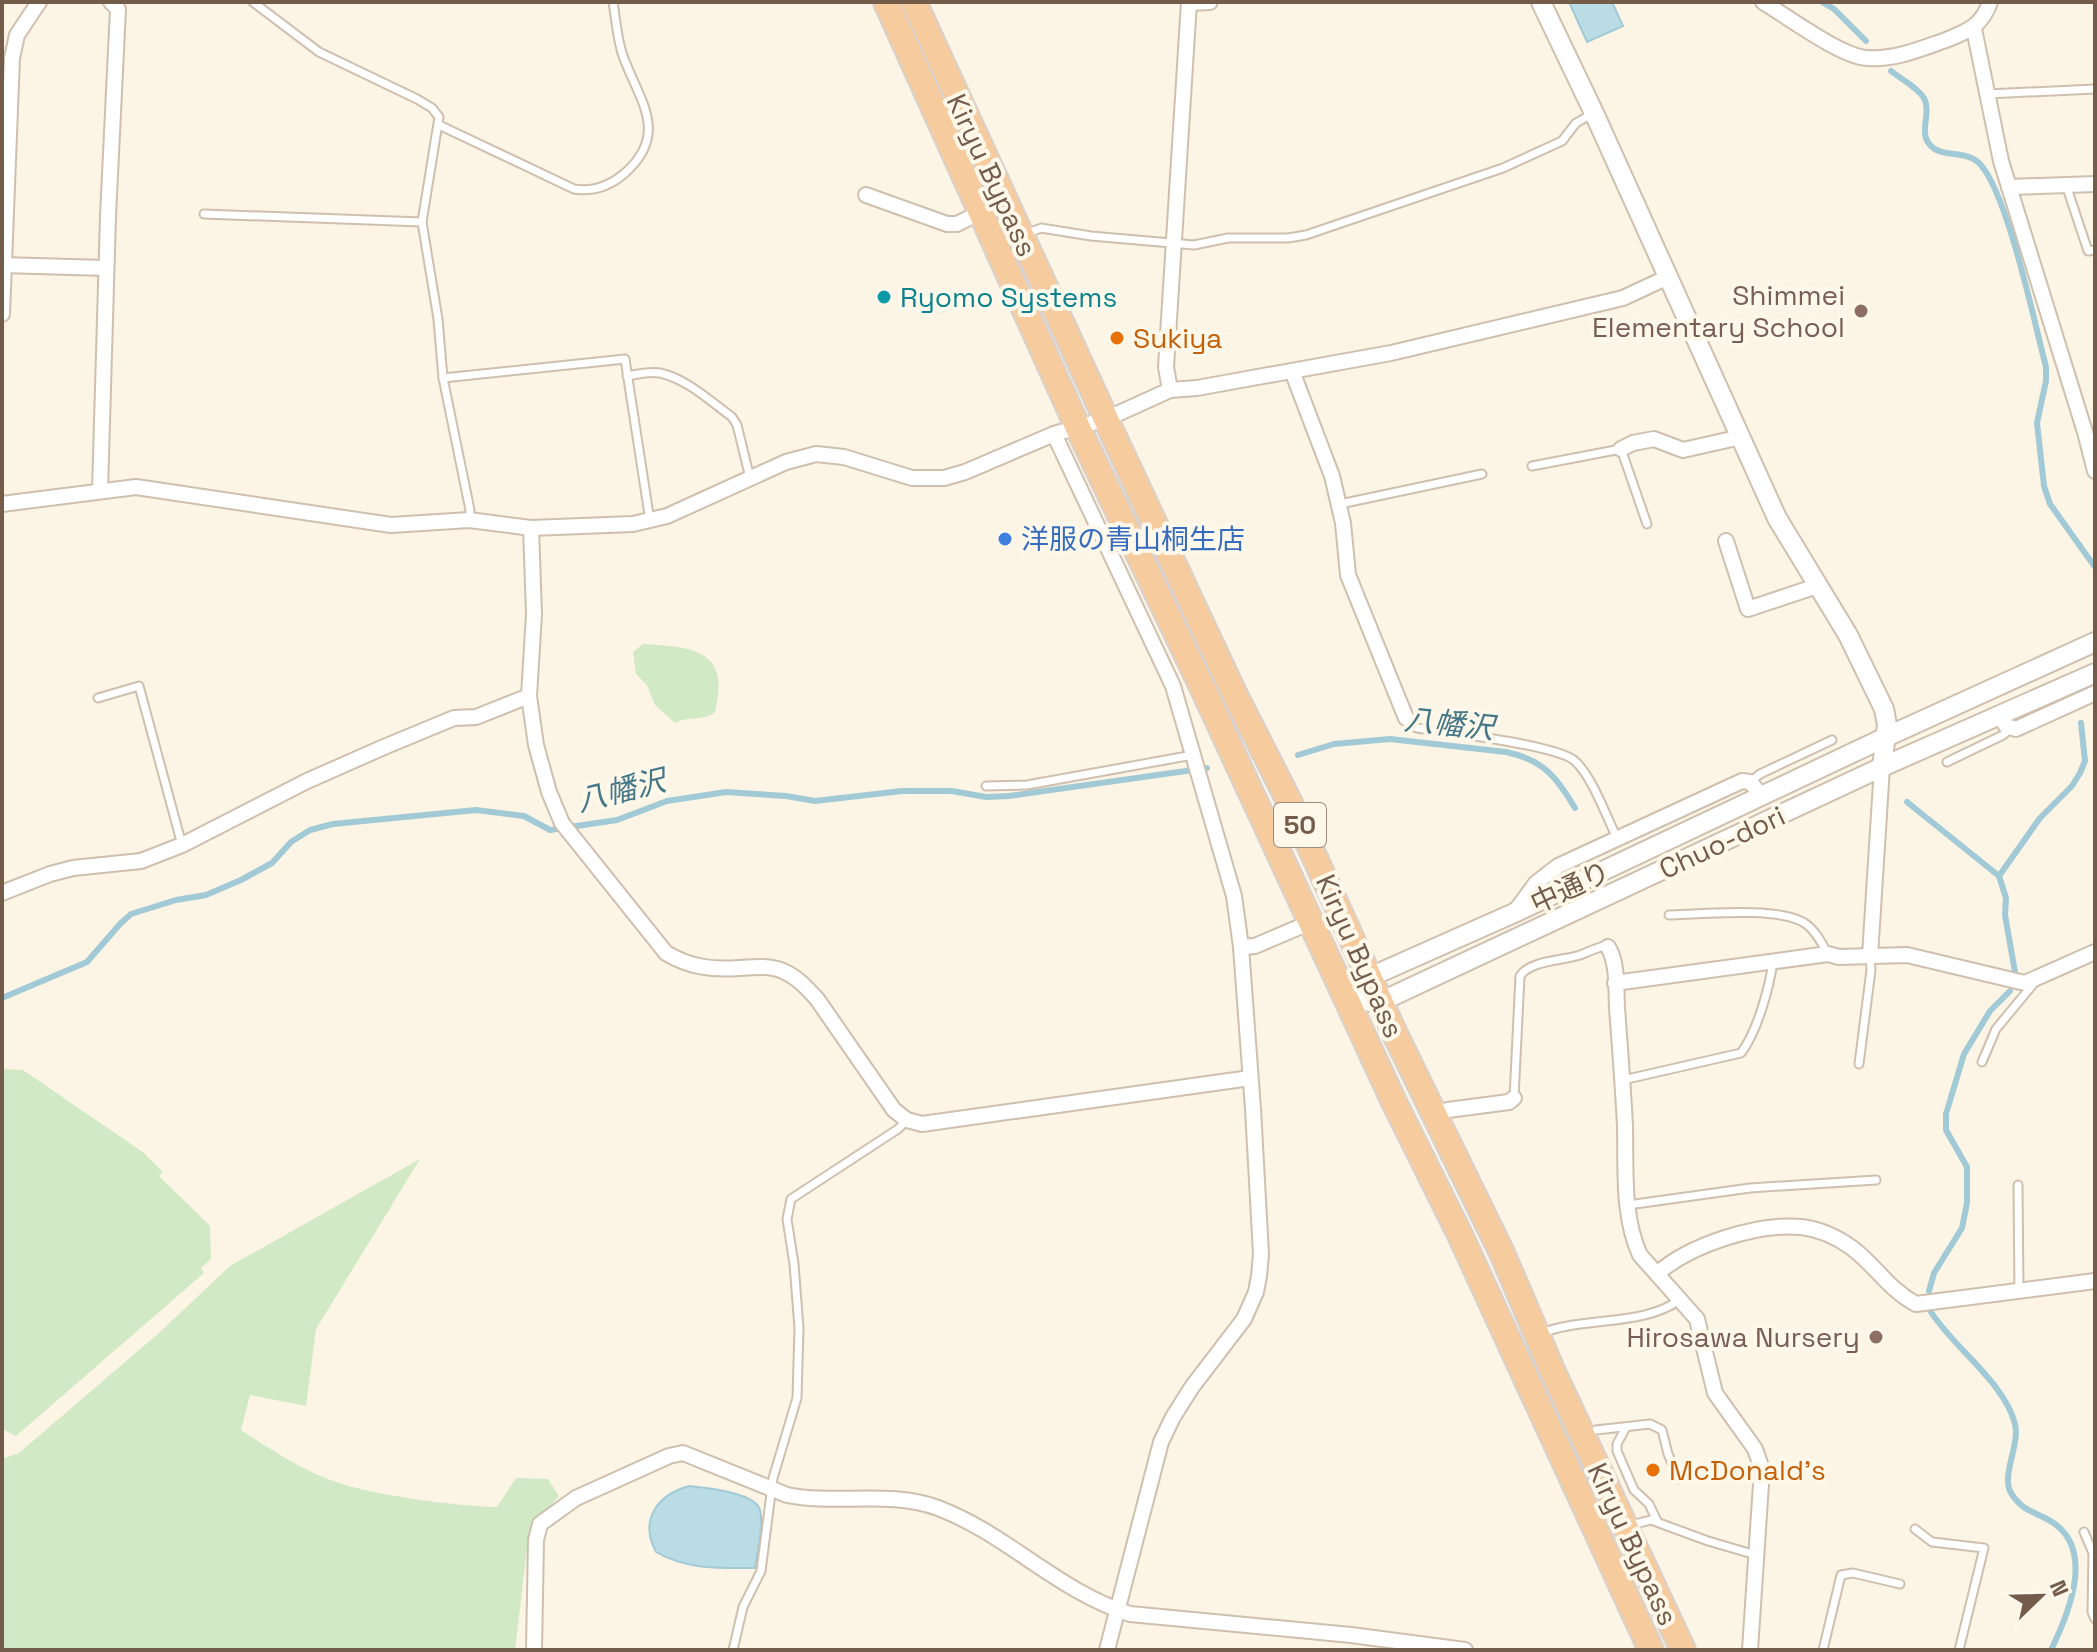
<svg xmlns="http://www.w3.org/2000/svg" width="2097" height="1652" font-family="'Space Grotesk','Noto Sans JP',sans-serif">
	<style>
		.green { fill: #d1e9c4 }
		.water { fill: #badce5; stroke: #a1cad6; stroke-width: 2 }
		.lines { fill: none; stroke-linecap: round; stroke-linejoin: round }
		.stream { stroke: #a1cad6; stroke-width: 6 }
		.service-casing { stroke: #cfbfaf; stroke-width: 11 }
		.minor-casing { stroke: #cfbfaf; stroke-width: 18 }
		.tertiary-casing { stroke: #cfbfaf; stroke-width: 22 }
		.trunk-casing { stroke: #d8d1cd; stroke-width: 28 }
		.service { stroke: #fff; stroke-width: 7 }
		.minor { stroke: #fff; stroke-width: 14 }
		.tertiary { stroke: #fff; stroke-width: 18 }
		.trunk { stroke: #f6cc9f; stroke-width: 24 }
		.culture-dot { fill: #0f9aa8; stroke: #fef8eb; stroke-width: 3 }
		.education-dot { fill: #8d6e63; stroke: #fef8eb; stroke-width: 3 }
		.food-dot { fill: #e8710a; stroke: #fef8eb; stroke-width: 3 }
		.shop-dot { fill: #3f7fe0; stroke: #fef8eb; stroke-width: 3 }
		.labels { text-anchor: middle; stroke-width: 8; stroke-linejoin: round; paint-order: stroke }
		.shield { fill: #fef8eb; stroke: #9d8b7b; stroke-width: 2 }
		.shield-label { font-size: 26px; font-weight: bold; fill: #745c4b }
		.street-label { font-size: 28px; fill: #745c4b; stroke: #fef8eb }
		.education-label { font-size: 28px; fill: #785e54; stroke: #fef8eb; text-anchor: end }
		.culture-label { font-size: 28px; fill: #0d838f; stroke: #fef8eb; text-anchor: start }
		.food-label { font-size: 28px; fill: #c56008; stroke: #fef8eb; text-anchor: start }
		.shop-label { font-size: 28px; fill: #366cbe; stroke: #fef8eb; text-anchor: start }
		.water-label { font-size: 30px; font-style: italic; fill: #467786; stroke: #fef8eb }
	</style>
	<rect width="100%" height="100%" fill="#fcf4e5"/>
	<g class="green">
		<path d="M643,644C694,647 731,650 715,712C704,721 687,716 675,723L655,705L647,685L636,674L633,652Z"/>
		<path d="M2,1069L23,1070L144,1153L163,1172L159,1176L210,1226L211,1259L201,1268L204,1273L16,1436L2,1429Z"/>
		<path d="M420,1159L316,1329L306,1406L250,1395L241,1430C271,1450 305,1472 339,1483C378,1496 456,1506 497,1507L516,1478L548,1479L559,1496L529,1532L515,1650H2V1459L19,1453L160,1332L230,1266Z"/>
	</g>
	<g class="water">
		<path d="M1569,2H1612L1623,26L1587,42Z"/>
		<path d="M689,1486C705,1488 755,1492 760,1510C764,1528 757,1550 755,1568C720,1568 687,1570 656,1552C639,1520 657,1495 689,1486Z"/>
	</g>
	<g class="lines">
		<g class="stream">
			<path d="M1822,2L1834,9L1866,41"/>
			<path d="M1891,71C1901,79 1917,87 1924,98C1932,113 1918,132 1930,145C1942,159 1966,149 1980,164C2008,195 2034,321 2046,367V381L2037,423L2044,486L2050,504L2095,567"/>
			<path d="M1298,755L1334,744L1390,739L1506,752C1543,760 1556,776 1575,808"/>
			<path d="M1907,802L1999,876L2006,898L2005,915L2015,972"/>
			<path d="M1999,876L2040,818L2072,786L2080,773L2085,761L2081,723"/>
			<path d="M2,998L87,962L120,924L131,914L176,900L206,895L241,880L272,863L291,842L310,830L333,824L476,810L524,816L550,830L617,820L667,801L726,792L786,796L815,801L902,791H952L986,797L1009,796L1207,768"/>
			<path d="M1929,1291L1934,1273L1962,1228L1967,1203V1167L1946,1130V1114L1964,1054L1990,1011L2010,991"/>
			<path d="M1931,1312C1953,1347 2005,1383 2015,1424C2020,1444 2002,1474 2010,1491C2019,1508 2031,1511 2047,1519C2097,1545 2070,1611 2051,1650"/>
		</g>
		<defs>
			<g id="service">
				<path d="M253,2L319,52L417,99L432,108L439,117L422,222L438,319L443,378L470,510L469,520"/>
				<path d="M1987,94L2095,89"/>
				<path d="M439,125L574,189C593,192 610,186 625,173C670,133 639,100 623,56C617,39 616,20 613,2"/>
				<path d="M2066,185L2088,251L2095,250"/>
				<path d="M204,214L422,222"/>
				<path d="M1026,234L1041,228L1091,236L1194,245L1228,238H1288L1306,235L1503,168L1562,141L1576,123L1594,113"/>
				<path d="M627,376C637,374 650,371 660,373C687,379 710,401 732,417L737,425L750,478"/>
				<path d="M443,378L625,359L650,521"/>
				<path d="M1532,466L1621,449L1647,524"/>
				<path d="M1340,504L1482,474"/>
				<path d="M98,698L139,686L182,845"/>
				<path d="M1406,718L1410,726L1417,728C1447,732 1557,745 1575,761C1593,778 1606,816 1617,838"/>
				<path d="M1947,762L2003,735L2010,729"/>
				<path d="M1750,782L1760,774L1832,740"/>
				<path d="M986,786L1027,785L1193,755"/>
				<path d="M1669,915C1700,914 1782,906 1806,924C1816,931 1822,944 1828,954"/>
				<path d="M1982,1062L1996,1029L2035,982"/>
				<path d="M1859,1064L1871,970L1870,956"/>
				<path d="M1623,1080L1741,1053C1757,1032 1769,989 1773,962"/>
				<path d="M1514,1098L1520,976C1531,960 1562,961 1580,955C1588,952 1596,948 1604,946L1608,947"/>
				<path d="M2018,1185L2019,1291"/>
				<path d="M1628,1205L1750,1188L1876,1180"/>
				<path d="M1539,1334C1582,1316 1643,1327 1679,1300"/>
				<path d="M1625,1429L1617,1444V1451L1634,1490L1649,1504L1657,1521"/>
				<path d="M1596,1430L1650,1424L1662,1430L1668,1454L1679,1479"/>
				<path d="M1631,1525L1651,1520L1708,1541L1756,1555"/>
				<path d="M1915,1529L1932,1542L1984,1548L1959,1650"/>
				<path d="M2084,1532L2093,1553L2092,1612L2095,1619"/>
				<path d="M733,1650L743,1607L761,1571L773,1478L797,1398L799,1328L794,1264L787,1219L791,1199L898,1129L907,1120"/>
				<path d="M1823,1650L1841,1575L1853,1573L1900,1584"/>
			</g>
			<g id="minor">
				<path d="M1763,2C1788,17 1840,56 1867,58C1895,60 1920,49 1946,40C1968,31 1982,26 1990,2"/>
				<path d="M1189,3L1210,2"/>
				<path d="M1974,29L2001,161L2085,432L2095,471"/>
				<path d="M2009,187L2095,184"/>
				<path d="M866,195L947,224H957L979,213"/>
				<path d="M2,265L106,268"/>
				<path d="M2,314L12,58L17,35L39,2"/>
				<path d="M1292,371L1332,476L1343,523L1348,575L1406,718"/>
				<path d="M1170,390L1166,367L1189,2"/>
				<path d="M1054,434L1173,686L1234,896L1241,947L1253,1109L1261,1254L1259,1276L1256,1292L1244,1319L1192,1387L1173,1417L1161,1442L1107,1650"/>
				<path d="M1621,449L1633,443L1654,439L1683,450L1741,437"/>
				<path d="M100,491L108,216L118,9L111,2"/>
				<path d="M2,504L136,487L391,525L469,520L531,528L633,524L667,516L786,462L816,454L844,457L912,478H944L965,472L1054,434L1106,419L1170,390L1197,388L1391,353L1623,298L1668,277"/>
				<path d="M531,528L534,614L529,696L536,745L549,792L562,823L666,953C689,967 712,970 739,968C753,967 770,965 783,971C797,977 807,988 817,999L894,1110L907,1120L922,1124L1250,1078"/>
				<path d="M1726,541L1748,609L1817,586"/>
				<path d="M1999,715L2006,726L2016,729L2095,693"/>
				<path d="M2,893L50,874L73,868L141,861L182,845L307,781L384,747L454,718L476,717L529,696"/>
				<path d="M1514,913L1536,883L1558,866L1742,781L1750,782L1762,796"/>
				<path d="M1241,947L1255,946L1311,922"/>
				<path d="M1608,947C1618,963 1616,990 1617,1008C1620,1047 1623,1087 1625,1126C1626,1168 1622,1216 1640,1255L1697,1319L1715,1393L1755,1449L1762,1469L1750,1650"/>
				<path d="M1870,956L1882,767"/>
				<path d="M1615,983L1828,954L1839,957L1907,955L2025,983L2095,952"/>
				<path d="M1435,1117L1448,1110L1509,1102L1514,1098"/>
				<path d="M1657,1274C1689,1245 1757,1223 1801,1227C1819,1229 1837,1237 1852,1248C1875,1265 1889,1290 1916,1304L2095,1281"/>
				<path d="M534,1650L536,1540L540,1524L576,1498L669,1456L683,1453L787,1495C836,1505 890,1490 938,1508C1007,1534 1059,1592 1130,1614L1351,1635L1465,1650"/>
			</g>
			<g id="tertiary">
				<path d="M1541,2L1594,113L1777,518L1848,635L1884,709L1887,725L1882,767"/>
				<path d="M1347,1001L1370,977L1514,913L1886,737L2095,642"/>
				<path d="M1347,1001L1380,1002L1882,767L2095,673"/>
			</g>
			<g id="trunk">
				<path d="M886,2L1078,428L1203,689L1394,1102L1460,1235L1651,1650"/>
				<path d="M914,2L1116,441L1235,695L1290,803L1396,1036L1502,1253L1553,1372L1683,1650"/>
			</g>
		</defs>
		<use href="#service" class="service-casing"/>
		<use href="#minor" class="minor-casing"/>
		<use href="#tertiary" class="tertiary-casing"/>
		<use href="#trunk" class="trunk-casing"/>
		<use href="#service" class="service"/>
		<use href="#minor" class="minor"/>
		<use href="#tertiary" class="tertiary"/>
		<use href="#trunk" class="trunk"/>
	</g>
	<circle class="culture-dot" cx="884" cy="297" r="8"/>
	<g class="education-dot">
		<circle cx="1861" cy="311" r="8"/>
		<circle cx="1876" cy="1337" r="8"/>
	</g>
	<g class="food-dot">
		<circle cx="1117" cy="338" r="8"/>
		<circle cx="1653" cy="1470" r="8"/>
	</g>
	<circle class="shop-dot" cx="1005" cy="539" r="8"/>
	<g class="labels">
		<rect class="shield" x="1274" y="803" width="52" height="44" rx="6"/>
		<g class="shield-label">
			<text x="1300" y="834">50</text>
		</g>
		<g class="street-label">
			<text transform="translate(992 175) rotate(65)" y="10">Kiryu Bypass</text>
			<text transform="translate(1722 842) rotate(-25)" y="10">Chuo-dori</text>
			<text transform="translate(1570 887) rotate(-25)" y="10">中通り</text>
			<text transform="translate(1360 956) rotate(66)" y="10">Kiryu Bypass</text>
			<text transform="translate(1633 1544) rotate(65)" y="10">Kiryu Bypass</text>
		</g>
		<g class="education-label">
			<text x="1845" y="305">Shimmei<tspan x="1845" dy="32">Elementary School</tspan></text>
			<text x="1860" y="1347">Hirosawa Nursery</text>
		</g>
		<g class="culture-label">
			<text x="900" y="307">Ryomo Systems</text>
		</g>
		<g class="food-label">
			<text x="1133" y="348">Sukiya</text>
			<text x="1669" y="1480">McDonald's</text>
		</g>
		<g class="shop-label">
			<text x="1021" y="549">洋服の青山桐生店</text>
		</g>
		<g class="water-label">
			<text transform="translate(1449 724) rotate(6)" y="10">八幡沢</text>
			<text transform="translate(621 791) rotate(-14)" y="10">八幡沢</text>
		</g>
	</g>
	<rect width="2097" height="1652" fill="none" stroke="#745c4b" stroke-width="8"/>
	<g transform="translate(2041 1596) rotate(67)" stroke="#fef8eb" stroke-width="6" paint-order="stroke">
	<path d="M0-6L14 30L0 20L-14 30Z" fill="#745c4b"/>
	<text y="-12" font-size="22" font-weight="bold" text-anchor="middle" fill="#745c4b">N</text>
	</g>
</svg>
